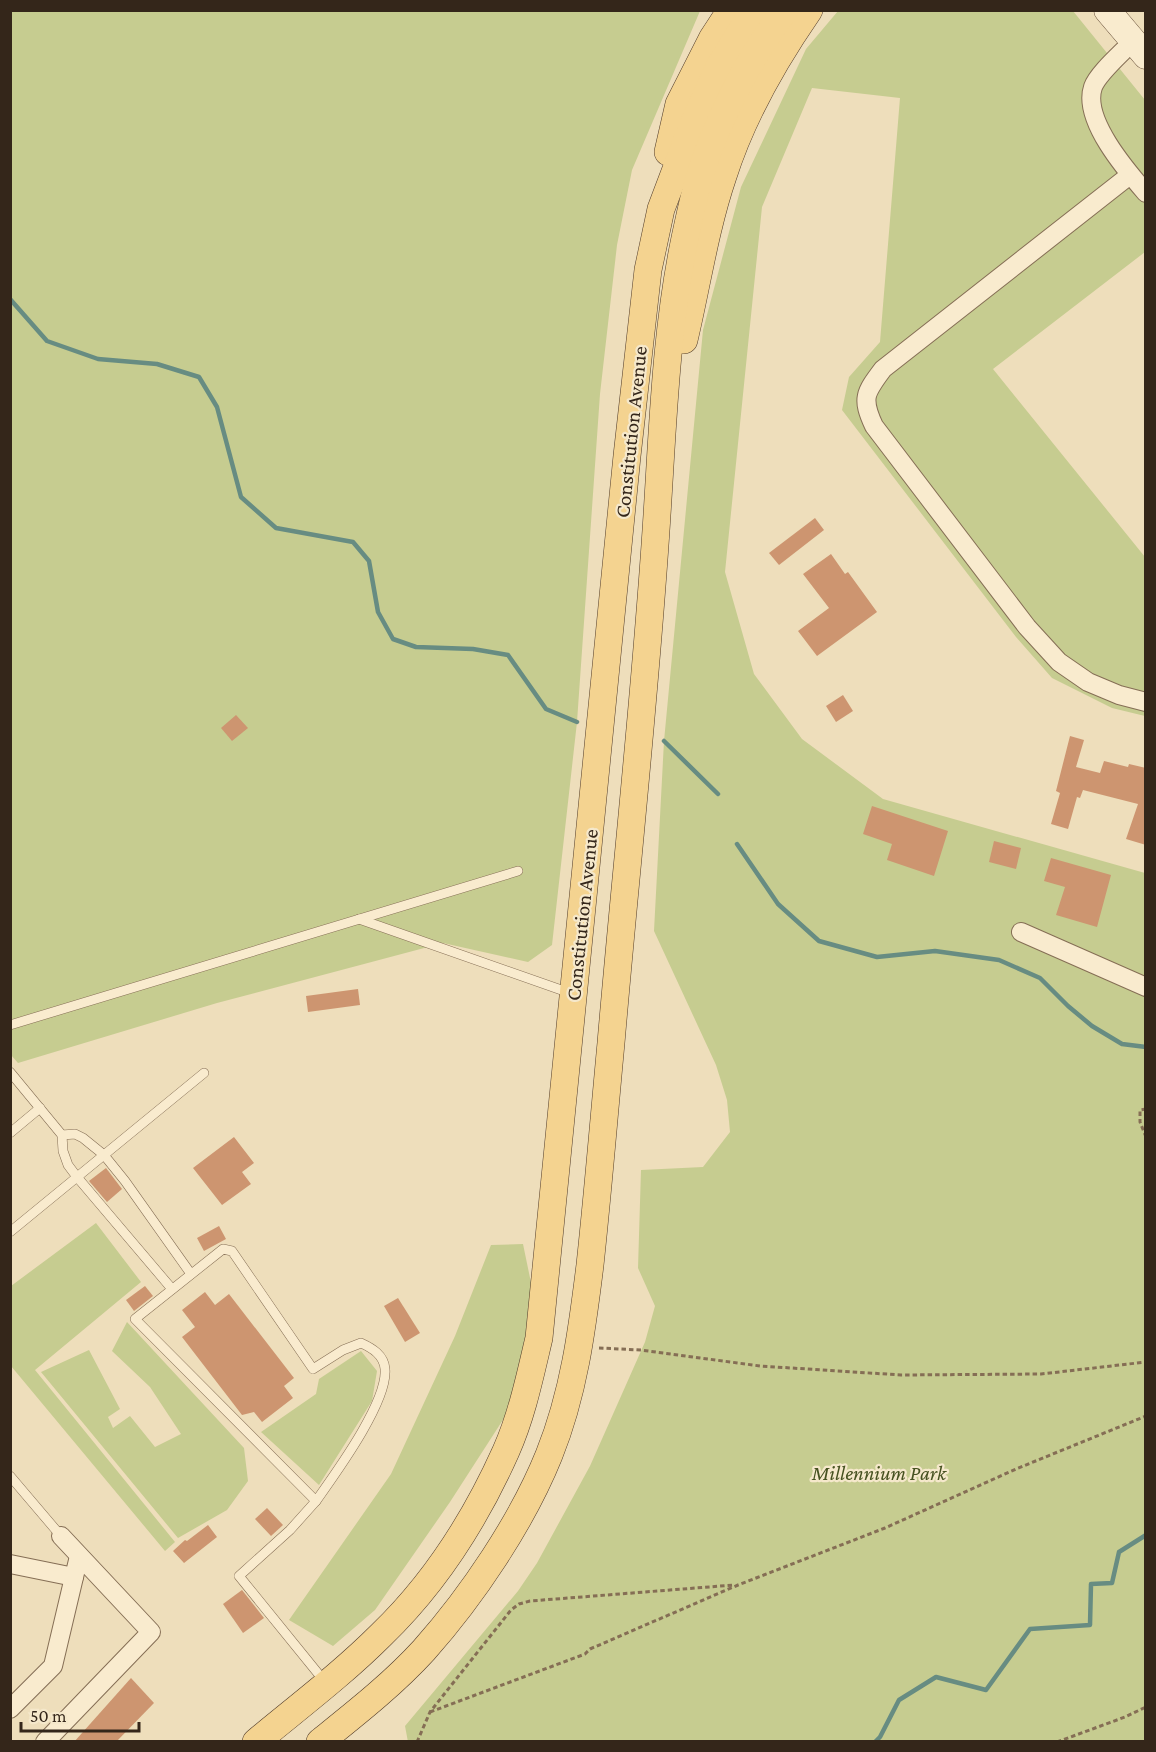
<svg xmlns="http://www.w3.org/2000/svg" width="1156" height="1752" font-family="'Crimson Pro',serif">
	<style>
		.green { fill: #c6cc90 }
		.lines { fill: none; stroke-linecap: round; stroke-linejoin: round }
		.stream { stroke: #678c82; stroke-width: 4.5 }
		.building { fill: #cd9570 }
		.service-casing { stroke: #856e55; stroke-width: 10 }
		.minor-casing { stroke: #856e55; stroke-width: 20 }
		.secondary-casing { stroke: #674f39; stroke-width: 27 }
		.primary-casing { stroke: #523c2a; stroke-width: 28 }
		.path { stroke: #856e55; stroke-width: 3; stroke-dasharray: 4.5 3; stroke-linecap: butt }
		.service { stroke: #f9ebce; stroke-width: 9 }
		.minor { stroke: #f9ebce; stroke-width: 18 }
		.secondary { stroke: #f9ebce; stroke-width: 26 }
		.primary { stroke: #f4d390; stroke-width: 27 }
		.labels { text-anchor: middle; stroke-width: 4.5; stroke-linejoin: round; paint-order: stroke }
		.street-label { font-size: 21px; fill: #34261a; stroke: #f5e8cb }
		.park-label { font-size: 21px; font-style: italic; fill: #465120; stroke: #f5e8cb }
	</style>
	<rect width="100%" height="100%" fill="#eedebb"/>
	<g class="green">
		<path d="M11,11H700L632,170L617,245L600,394L577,722L552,945L528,962L443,943L217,1003L18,1063L11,1055Z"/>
		<path d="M838,11H1073L1145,100V252L993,369L1145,557V716L1112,708L1052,678L1016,637L842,410L849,377L880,342L900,98L812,88L762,207L725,572L754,674L802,739L883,799L1145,873V1741L408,1742L405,1726L518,1591L537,1563L590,1466L645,1342L655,1306L638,1268L641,1170L703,1167L730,1132L727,1100L716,1065L654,931L664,741L703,330L741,187L806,49Z"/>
		<path d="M96,1223L141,1282L35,1370L175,1542L165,1551L11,1366V1286Z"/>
		<path d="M523,1244L535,1302L508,1412L450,1502L375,1610L333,1646L289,1620L391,1474L455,1336L491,1245Z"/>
		<path d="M127,1322L244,1448L248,1481L227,1510L178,1538L41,1372L89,1350L120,1409L108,1417L113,1428L130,1416L155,1447L181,1434L150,1387L112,1351Z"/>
		<path d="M361,1351L377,1371L372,1401L319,1485L261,1432L316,1394L319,1379Z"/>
	</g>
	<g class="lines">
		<g class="stream">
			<path d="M10,299L47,341L98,359L157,364L199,377L217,407L241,497L276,528L353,542L369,561L378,612L393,639L416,647L473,649L508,655L546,709L577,722"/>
			<path d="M664,741L718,794"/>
			<path d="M737,844L778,904L819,941L877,957L935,951L999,960L1040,978L1068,1006L1092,1026L1122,1044L1146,1047"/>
			<path d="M875,1742L880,1737L899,1700L936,1677L986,1690L1030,1629L1090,1625L1091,1584L1112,1583L1119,1552L1146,1535"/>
		</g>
	</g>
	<g class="building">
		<path d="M815,518L824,530L779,565L769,553Z"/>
		<path d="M831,554L845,574L848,572L877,612L817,656L798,631L829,608L803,574Z"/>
		<path d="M843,695L853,711L836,722L826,706Z"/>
		<path d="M236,715L248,728L232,741L221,728Z"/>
		<path d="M1070,736L1084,740L1076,767L1100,773L1104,761L1128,767L1129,764L1146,768V845L1126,839L1138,804L1083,790L1080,798L1077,797L1068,829L1051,824L1060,793L1056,791Z"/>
		<path d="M872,806L948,831L934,876L887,860L892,844L863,834Z"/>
		<path d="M994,841L1021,848L1016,869L989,862Z"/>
		<path d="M1051,858L1111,875L1097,927L1056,915L1065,887L1044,881Z"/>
		<path d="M358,989L360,1005L308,1012L306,996Z"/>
		<path d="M234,1137L254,1163L242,1172L251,1184L222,1205L193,1168Z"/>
		<path d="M106,1168L122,1189L107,1202L89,1181Z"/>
		<path d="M219,1226L226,1239L204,1251L197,1238Z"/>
		<path d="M145,1286L153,1296L134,1311L126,1300Z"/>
		<path d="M205,1292L215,1305L229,1294L294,1378L284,1386L293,1398L262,1422L254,1412L242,1415L182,1337L195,1327L182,1310Z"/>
		<path d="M398,1298L420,1333L405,1342L384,1306Z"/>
		<path d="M267,1508L283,1525L271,1536L255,1519Z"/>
		<path d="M208,1525L217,1537L184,1563L173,1551L185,1540L187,1541Z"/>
		<path d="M242,1590L264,1618L243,1633L223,1604Z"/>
		<path d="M131,1678L154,1703L116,1742H74Z"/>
	</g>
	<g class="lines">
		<defs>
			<g id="service">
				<path d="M359,919L570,993"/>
				<path d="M10,1025L518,871"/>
				<path d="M10,1072L62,1135L63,1151L68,1165L77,1177L172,1289"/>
				<path d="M10,1133L40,1108"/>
				<path d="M62,1135L75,1134L83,1138L104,1155L125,1181L191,1274"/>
				<path d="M10,1232L204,1073"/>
				<path d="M223,1249L232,1251L313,1369L343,1350L361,1343C372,1348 384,1355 385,1369C388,1402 335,1474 316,1501L135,1319Z"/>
				<path d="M10,1476L61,1536"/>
				<path d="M316,1501L290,1530L239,1576L325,1682"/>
			</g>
			<g id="minor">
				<path d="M1133,41C1123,52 1098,73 1093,87C1082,119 1126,170 1146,193"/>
				<path d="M1130,175L883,369C865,393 861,398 874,426L1027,627L1059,662L1088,682L1119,695L1146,702"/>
				<path d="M1021,932L1146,987"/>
				<path d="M10,1564L74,1577"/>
				<path d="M10,1709L53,1666L79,1556"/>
				<path d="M45,1742L151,1632L61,1536"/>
			</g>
			<path id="secondary" d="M1107,10L1146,56"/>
			<g id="primary">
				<path d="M668,152L679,104L712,39L731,10"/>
				<path d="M684,340C697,285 705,229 723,176C742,116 773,62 809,10"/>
				<path d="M256,1742C298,1707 342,1674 381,1635C434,1584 476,1518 506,1451C522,1415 530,1376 539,1338L627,456L648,270L661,209L692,127L719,67L754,10"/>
				<path d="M320,1742C356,1713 393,1684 424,1650C472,1596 522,1522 549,1455C574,1393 582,1330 590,1265C598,1191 604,1117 611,1043C626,867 646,691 657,515C663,422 666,329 685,238C691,211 696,183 706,157C725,106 752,54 785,10"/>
			</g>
		</defs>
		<use href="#service" class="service-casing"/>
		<use href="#minor" class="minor-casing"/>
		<use href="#secondary" class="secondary-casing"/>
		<use href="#primary" class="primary-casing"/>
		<g class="path">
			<path d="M1146,1109L1140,1110V1122L1146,1137"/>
			<path d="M599,1348L641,1350L760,1366L901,1375L1041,1374L1146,1362"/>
			<path d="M430,1712L585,1654L590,1649L738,1585L885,1528L1016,1469L1146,1416"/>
			<path d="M417,1742L430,1712L511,1610L519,1604L530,1601L734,1585"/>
			<path d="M1057,1742L1125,1717L1146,1707"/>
		</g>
		<use href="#service" class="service"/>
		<use href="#minor" class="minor"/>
		<use href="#secondary" class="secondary"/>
		<use href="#primary" class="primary"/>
	</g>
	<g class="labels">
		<g class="street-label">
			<text transform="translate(631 432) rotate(-84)" y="7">Constitution Avenue</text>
			<text transform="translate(582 915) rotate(-84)" y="7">Constitution Avenue</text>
		</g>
		<g class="park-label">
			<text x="879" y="1480">Millennium Park</text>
		</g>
	</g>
	<rect width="1156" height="1752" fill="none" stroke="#34261a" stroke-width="24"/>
	<path d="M21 1722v9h118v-9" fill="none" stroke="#34261a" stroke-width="3"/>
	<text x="30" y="1722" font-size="18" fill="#34261a" stroke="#f5e8cb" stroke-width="4.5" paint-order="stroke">50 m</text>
</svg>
